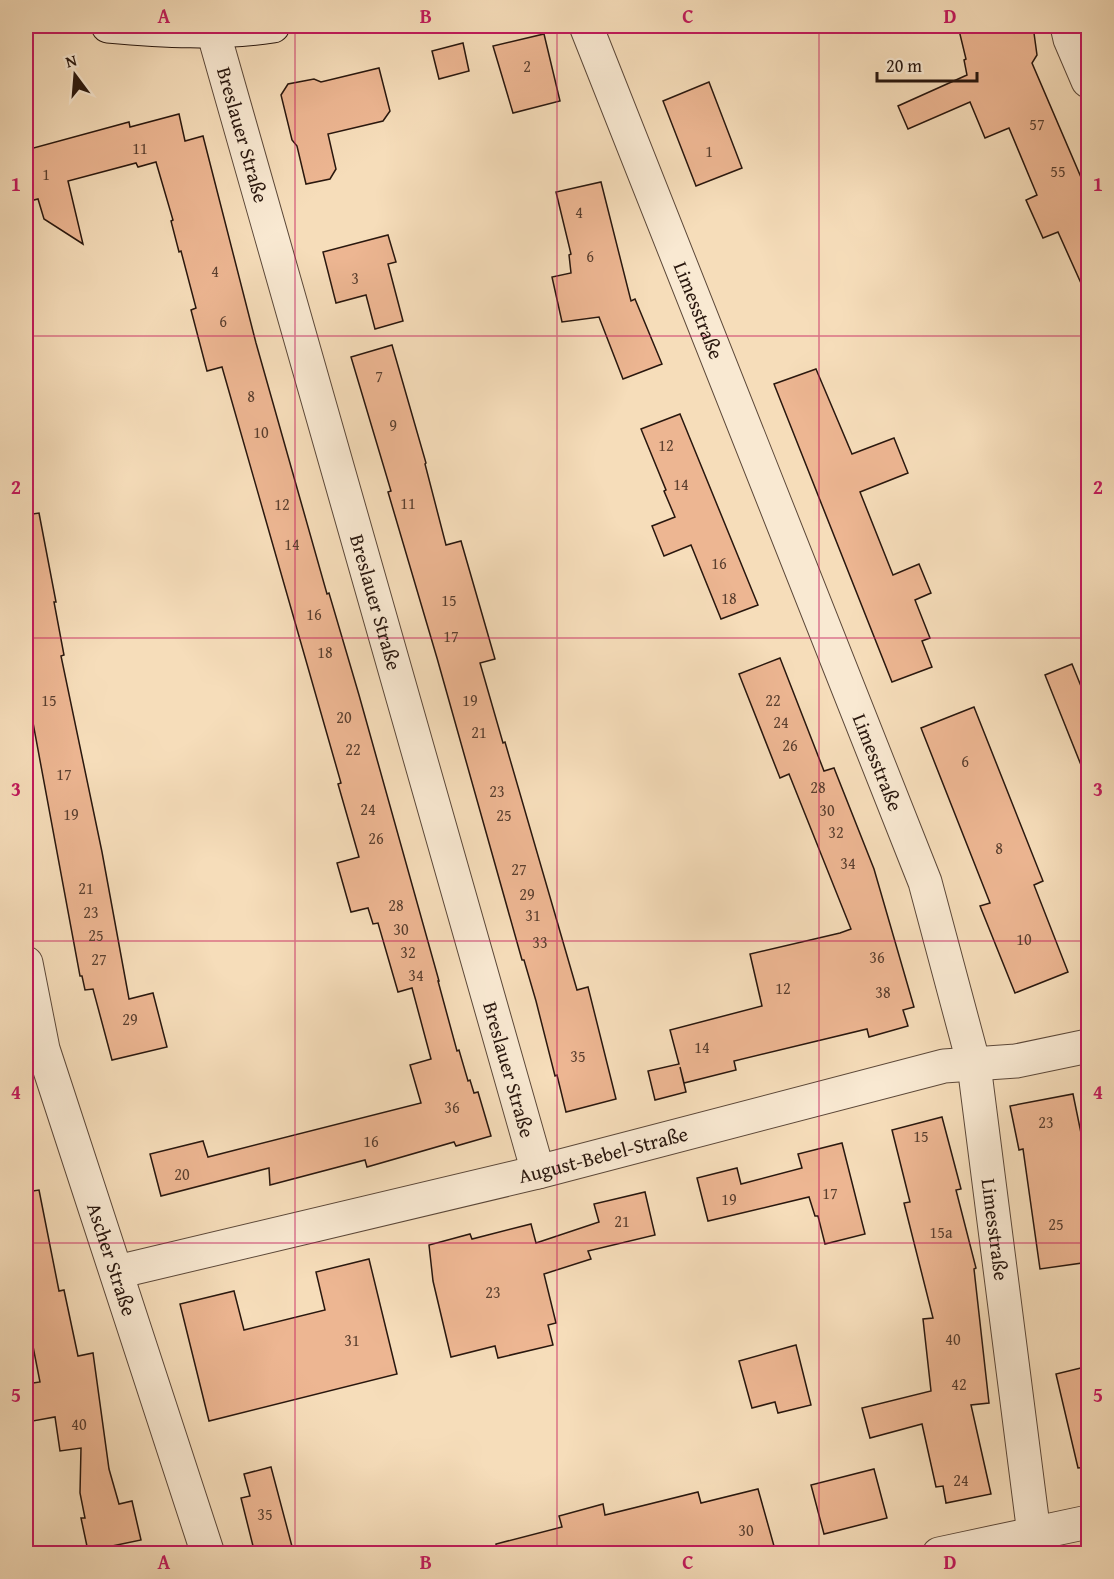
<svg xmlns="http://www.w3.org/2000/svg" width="1114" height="1579" font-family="'Gentium Book Plus',serif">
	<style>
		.building { fill: #edb692; stroke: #29170e; stroke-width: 1.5 }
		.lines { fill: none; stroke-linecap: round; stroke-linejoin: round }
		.street-casing { stroke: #5c4839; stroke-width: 35 }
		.secondary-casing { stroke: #29170e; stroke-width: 35 }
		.street { stroke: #f9e9d2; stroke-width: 33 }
		.secondary { stroke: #f9e9d2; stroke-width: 33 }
		.grid { fill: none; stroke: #c2185b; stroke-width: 1.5; stroke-opacity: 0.55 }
		.labels { text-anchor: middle; stroke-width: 5; stroke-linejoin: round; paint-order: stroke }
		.number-label { font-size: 16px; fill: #5a3f2f }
		.street-label { font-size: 20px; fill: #29170e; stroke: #f9e9d2 }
		.neatline { fill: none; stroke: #c2185b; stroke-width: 2 }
		.grid-label { font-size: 20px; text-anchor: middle; font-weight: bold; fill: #c2185b }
	</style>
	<rect width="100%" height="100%" fill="#f6ddba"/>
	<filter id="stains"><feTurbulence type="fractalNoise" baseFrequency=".00333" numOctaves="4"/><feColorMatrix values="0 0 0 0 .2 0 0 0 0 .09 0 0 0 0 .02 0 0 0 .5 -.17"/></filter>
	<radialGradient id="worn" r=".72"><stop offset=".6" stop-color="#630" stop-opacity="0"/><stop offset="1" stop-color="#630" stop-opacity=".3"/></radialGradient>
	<g class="building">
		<path d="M958,26H1033L1037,55L1032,63L1089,196V301L1058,232L1043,238L1026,200L1037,195L1009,128L985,138L970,102L908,129L898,106L967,75L964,60L966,59Z"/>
		<path d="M544,34L560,101L513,113L493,46Z"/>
		<path d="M463,43L469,71L439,79L432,51Z"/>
		<path d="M379,68L390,111L383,121L328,134L336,169L330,179L306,184L297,146L292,140L281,95L288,84L314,79L321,82Z"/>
		<path d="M709,82L742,168L696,186L663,101Z"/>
		<path d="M179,114L185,141L203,136L256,343L327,594L329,593L359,695L439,981H438L457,1051L459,1050L468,1081L470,1080L474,1093L478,1092L491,1136L456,1146L454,1142L367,1167L365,1160L270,1185L269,1168L161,1196L150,1154L203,1141L208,1157L421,1103L410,1065L431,1059L412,988L398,992L378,923L373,924L368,908L351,912L337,863L359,857L338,784L341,783L222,367L207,371L191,310L196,308L181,251L179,252L171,221L173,220L156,162L138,167L136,163L68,181L83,244L44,219L38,199L26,202V150L129,122L130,127Z"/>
		<path d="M601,182L631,301L635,299L662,364L623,379L599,317L562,322L552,277L571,273L569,255L571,254L556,192Z"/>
		<path d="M388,235L396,262L388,264L403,321L375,329L366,295L336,303L323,252Z"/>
		<path d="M392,345L426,463L425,464L446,545L461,541L495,659L480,663L503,743L505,742L577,990L588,987L616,1099L566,1112L557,1075L555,1076L536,1001L524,960H522L437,658L388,492L391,491L351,357Z"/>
		<path d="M816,369L852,454L894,438L908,473L860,492L893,575L919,564L931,593L915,600L930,638L922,641L932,667L892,682L774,384Z"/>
		<path d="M680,414L758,605L721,619L691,545L664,556L652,526L675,517L664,491L666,490L641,429Z"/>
		<path d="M39,513L56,602H54L64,655L61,656L102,852L129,999L153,993L167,1047L112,1060L93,989L85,990L82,976H80L26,685V515Z"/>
		<path d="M780,658L824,771L834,768L874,869L914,1007L903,1010L908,1026L869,1037L867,1029L734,1061L736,1070L684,1083L680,1067L686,1092L655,1100L648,1071L679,1064L670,1030L762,1006L750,954L840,933L851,929L789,774L780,778L739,674Z"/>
		<path d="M1072,664L1089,706L1087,780L1045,675Z"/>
		<path d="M974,707L1043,881L1034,885L1068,972L1015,993L980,906L990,903L921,728Z"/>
		<path d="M1073,1094L1089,1172V1262L1040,1269L1023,1149L1019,1150L1010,1106Z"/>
		<path d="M942,1117L961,1189L956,1190L976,1268L974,1269L989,1403L971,1405L991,1494L946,1503L943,1486L936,1487L922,1424L870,1438L862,1408L931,1391L923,1319L933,1318L904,1203L910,1202L892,1130Z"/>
		<path d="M842,1143L865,1234L825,1244L818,1216H815L809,1197L708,1221L697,1178L737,1168L741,1184L802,1168L798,1154Z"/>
		<path d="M39,1190L59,1291L64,1290L78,1356L93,1353L109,1469L119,1504L132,1501L141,1540L88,1551L81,1518H85L80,1493L81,1448L60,1451L55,1417L33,1421L27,1384L40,1382L26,1311V1192Z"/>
		<path d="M645,1192L655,1235L588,1251L591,1259L544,1274L556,1323L548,1325L553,1345L498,1358L495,1346L451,1357L433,1281L429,1245L470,1234L472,1239L531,1224L536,1243L599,1222L594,1204Z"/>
		<path d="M369,1259L397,1374L209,1421L180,1304L234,1291L244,1330L325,1310L316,1272Z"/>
		<path d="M796,1345L811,1405L778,1413L775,1402L752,1408L739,1361Z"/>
		<path d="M1089,1366V1467L1078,1468L1056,1374Z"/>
		<path d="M271,1467L294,1554H255L241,1498L250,1496L244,1474Z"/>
		<path d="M874,1469L887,1518L824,1534L811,1485Z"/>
		<path d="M758,1489L774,1546L747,1554H497L496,1544L562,1527L559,1516L603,1504L605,1515L698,1492L701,1503Z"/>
	</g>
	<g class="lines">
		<defs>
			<g id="street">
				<path id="s1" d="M586,26L925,882L974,1065L1034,1534"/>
				<path d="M1067,26L1070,39L1088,81"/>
				<path id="s2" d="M213,31L538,1172"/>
				<path id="s3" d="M26,963L43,1049L208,1554"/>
				<path id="s4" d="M117,1272L538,1172L944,1066L1016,1061L1088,1046"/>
				<path d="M939,1554L1088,1522"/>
			</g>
			<path id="secondary" d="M108,26C163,31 218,34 273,26"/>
		</defs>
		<use href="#street" class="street-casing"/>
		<use href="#secondary" class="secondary-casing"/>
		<use href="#street" class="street"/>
		<use href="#secondary" class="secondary"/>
	</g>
	<path class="grid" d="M295,26V1554M557,26V1554M819,26V1554M26,336H1088M26,638H1088M26,941H1088M26,1243H1088"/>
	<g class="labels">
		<g class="number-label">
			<text x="527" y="72">2</text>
			<text x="1037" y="130">57</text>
			<text x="140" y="154">11</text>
			<text x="709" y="157">1</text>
			<text x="1058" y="177">55</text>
			<text x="46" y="180">1</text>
			<text x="579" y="218">4</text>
			<text x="590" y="262">6</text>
			<text x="215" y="277">4</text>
			<text x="355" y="284">3</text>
			<text x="223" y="327">6</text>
			<text x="379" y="382">7</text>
			<text x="251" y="402">8</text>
			<text x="393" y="431">9</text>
			<text x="261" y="438">10</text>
			<text x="666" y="451">12</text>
			<text x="681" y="490">14</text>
			<text x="408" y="509">11</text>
			<text x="282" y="510">12</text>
			<text x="292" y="550">14</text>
			<text x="719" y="569">16</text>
			<text x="729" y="604">18</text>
			<text x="449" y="606">15</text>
			<text x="314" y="620">16</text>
			<text x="451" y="642">17</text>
			<text x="325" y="658">18</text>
			<text x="49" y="706">15</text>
			<text x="470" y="706">19</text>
			<text x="773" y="706">22</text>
			<text x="344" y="723">20</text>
			<text x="781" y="728">24</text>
			<text x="479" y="738">21</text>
			<text x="790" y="751">26</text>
			<text x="353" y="755">22</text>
			<text x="965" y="767">6</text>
			<text x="64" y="780">17</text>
			<text x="818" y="793">28</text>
			<text x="497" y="797">23</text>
			<text x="368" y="815">24</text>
			<text x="827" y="816">30</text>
			<text x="71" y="820">19</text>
			<text x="504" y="821">25</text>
			<text x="836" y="838">32</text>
			<text x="376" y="844">26</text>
			<text x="999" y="854">8</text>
			<text x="848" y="869">34</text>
			<text x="519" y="875">27</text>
			<text x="86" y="894">21</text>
			<text x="527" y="900">29</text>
			<text x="396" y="911">28</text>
			<text x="91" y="918">23</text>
			<text x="533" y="921">31</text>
			<text x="401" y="935">30</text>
			<text x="96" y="941">25</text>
			<text x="1024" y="945">10</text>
			<text x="540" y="948">33</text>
			<text x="408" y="958">32</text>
			<text x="877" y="963">36</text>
			<text x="99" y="965">27</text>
			<text x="416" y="981">34</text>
			<text x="783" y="994">12</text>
			<text x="883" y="998">38</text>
			<text x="130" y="1025">29</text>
			<text x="702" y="1053">14</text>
			<text x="578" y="1062">35</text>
			<text x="452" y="1113">36</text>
			<text x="1046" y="1128">23</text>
			<text x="921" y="1142">15</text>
			<text x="371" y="1147">16</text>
			<text x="182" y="1180">20</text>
			<text x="830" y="1199">17</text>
			<text x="729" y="1205">19</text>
			<text x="622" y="1227">21</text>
			<text x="1056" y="1230">25</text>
			<text x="941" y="1238">15a</text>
			<text x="493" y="1298">23</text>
			<text x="953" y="1345">40</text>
			<text x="352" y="1346">31</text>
			<text x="959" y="1390">42</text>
			<text x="79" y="1430">40</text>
			<text x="961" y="1486">24</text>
			<text x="265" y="1520">35</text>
			<text x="746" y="1536">30</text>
		</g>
		<g class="street-label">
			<text dy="7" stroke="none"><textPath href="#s2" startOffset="108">Breslauer Straße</textPath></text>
			<text dy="7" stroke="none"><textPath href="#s1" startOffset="306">Limesstraße</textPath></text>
			<text dy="7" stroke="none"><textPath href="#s2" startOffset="594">Breslauer Straße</textPath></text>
			<text dy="7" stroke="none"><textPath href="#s1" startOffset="792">Limesstraße</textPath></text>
			<text dy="7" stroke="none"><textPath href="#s2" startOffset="1080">Breslauer Straße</textPath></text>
			<text dy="7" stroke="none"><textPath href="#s4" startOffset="500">August-Bebel-Straße</textPath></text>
			<text dy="7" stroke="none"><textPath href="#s1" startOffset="1276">Limesstraße</textPath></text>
			<text dy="7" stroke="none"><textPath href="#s3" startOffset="309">Ascher Straße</textPath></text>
		</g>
	</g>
	<rect width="1114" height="1579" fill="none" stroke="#f6ddba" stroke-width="66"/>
	<g transform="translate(75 75) rotate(344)" stroke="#f9e9d2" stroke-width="4.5" paint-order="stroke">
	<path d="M0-4.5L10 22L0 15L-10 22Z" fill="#29170e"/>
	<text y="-9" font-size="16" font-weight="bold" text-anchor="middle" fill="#29170e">N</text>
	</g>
	<path d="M877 72v9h100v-9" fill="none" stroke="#29170e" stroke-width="3"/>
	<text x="886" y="72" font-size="18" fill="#29170e" stroke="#f9e9d2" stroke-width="4.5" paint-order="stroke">20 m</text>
	<rect x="33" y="33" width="1048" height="1513" class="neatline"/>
	<g class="grid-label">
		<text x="164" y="23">A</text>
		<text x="426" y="23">B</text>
		<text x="688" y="23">C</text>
		<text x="950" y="23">D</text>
		<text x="16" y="191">1</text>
		<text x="1098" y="191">1</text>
		<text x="16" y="494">2</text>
		<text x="1098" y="494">2</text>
		<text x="16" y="796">3</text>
		<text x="1098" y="796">3</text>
		<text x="16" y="1099">4</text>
		<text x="1098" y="1099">4</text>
		<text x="16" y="1402">5</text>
		<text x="1098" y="1402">5</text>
		<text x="164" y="1569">A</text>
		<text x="426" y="1569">B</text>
		<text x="688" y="1569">C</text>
		<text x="950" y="1569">D</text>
	</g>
	<rect width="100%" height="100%" filter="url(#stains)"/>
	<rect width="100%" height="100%" fill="url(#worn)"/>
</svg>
